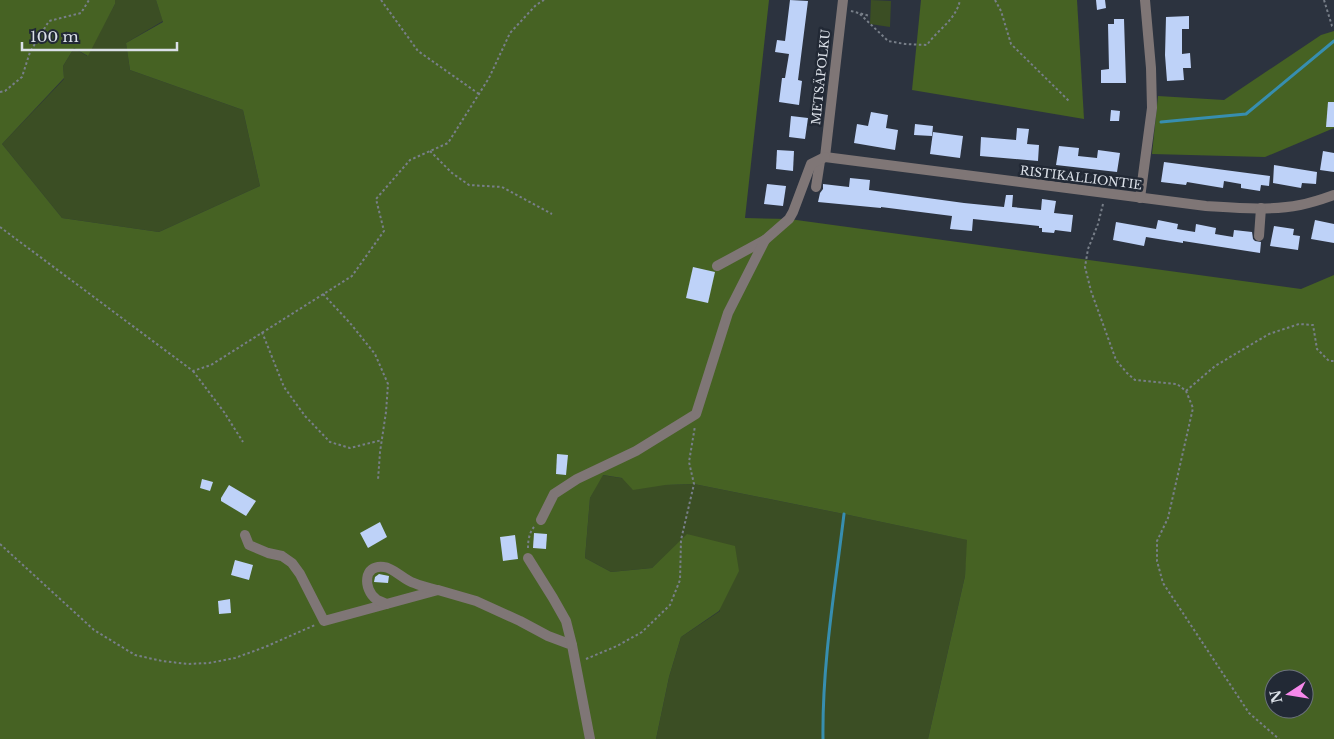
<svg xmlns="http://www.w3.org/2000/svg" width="1334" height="739" font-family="'Libre Baskerville',serif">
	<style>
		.green { fill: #3b4e24 }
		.forest { fill: #466223; fill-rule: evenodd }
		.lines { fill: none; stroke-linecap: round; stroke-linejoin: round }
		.stream { stroke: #378eaf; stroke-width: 3 }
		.building { fill: #bed2f8 }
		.path { stroke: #787f89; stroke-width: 2; stroke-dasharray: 2.5 2.5; stroke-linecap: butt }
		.minor { stroke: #7f7676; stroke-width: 10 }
		.labels { text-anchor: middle; stroke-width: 5; stroke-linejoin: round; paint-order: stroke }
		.street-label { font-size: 12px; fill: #dbe0e8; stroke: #222935 }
	</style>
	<rect width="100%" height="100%" fill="#2c333f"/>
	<g class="green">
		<path d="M115,0H156L163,21L126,43L130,70L243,110L260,186L159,232L62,218L2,144L64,79L63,66L74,48L87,56L115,4Z"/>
		<path d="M871,0L891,1L890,27L870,24Z"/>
		<path d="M602,475L665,485L694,484L844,514L968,540L965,576L928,739H656L669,677L681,637L720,611L688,534L652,568L611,572L585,558L590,498Z"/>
	</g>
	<g class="forest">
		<path d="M0,0H115V4L88,56L74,48L63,66L64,78L2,144L62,218L159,232L260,186L243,110L130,70L126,43L163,22L156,0H769L745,218L789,219L1301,289L1334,275V739H928L965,576L967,540L844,514L694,484L665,485L633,490L622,478L603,475L590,498L585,558L611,572L652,568L687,534L735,546L739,571L719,611L681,637L669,677L656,739H0ZM1274,679H1304V709H1274Z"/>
		<path d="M921,0H1077L1084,119L912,90Z"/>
		<path d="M1334,31V128L1265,157L1152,154L1158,96L1224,100L1321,35Z"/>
	</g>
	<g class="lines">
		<g class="stream">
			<path d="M1161,122L1246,114L1334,41"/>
			<path d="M823,739C822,664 835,589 844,514"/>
		</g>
	</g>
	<g class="building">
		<path d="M790,0L808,1L798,80L802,81L799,105L779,102L782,78H785L789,54L775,52L777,40L785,41Z"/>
		<path d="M1096,0H1105L1106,8L1097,10Z"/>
		<path d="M1189,16V29H1182V54L1190,53L1191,68H1183L1184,80L1167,81L1165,55L1166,17Z"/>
		<path d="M1114,19H1124L1126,83H1101V70L1109,69L1108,24H1114Z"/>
		<path d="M1328,102H1334V127H1326Z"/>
		<path d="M1111,110L1120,111L1119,121H1110Z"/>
		<path d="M871,112L888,115L886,128L898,130L895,150L854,143L857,124L868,126Z"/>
		<path d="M791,116L808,118L805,139L789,137Z"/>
		<path d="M915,124L933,126L932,136L914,135Z"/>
		<path d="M1017,128L1029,129L1027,144L1039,145L1038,161L980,156L981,137L1016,140Z"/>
		<path d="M933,132L963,136L960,158L930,154Z"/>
		<path d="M1059,146L1079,148L1078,156L1097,158L1098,150L1120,153L1117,172L1056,165Z"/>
		<path d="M777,150L794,151L793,171L776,169Z"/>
		<path d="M1323,151L1334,153V172L1320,170Z"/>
		<path d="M1164,162L1270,176L1269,186L1261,185L1260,191L1241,188V184L1224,181L1223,188L1187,182L1186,185L1161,182Z"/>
		<path d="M1274,165L1317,172L1316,184L1302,183L1301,188L1273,183Z"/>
		<path d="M850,178L870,180L869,190L964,203L1004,207L1006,195H1013L1012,207L1041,210L1042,199L1056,201L1054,213L1073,215L1071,232L1055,230L1054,233L1042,232V228H1039V226L973,219L972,231L950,229L952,216L881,207V208L818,202L820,193L823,189V184L849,187Z"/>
		<path d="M767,184L786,186L783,206L764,204Z"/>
		<path d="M1158,220L1178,224L1177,229L1195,232L1196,224L1216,228L1215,234L1233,237L1234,230L1252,232L1253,239L1255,241L1261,242L1260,253L1183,241V243L1146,237L1144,246L1113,240L1116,222L1156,229Z"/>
		<path d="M1315,220L1334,224V243L1311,239Z"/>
		<path d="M1274,226L1294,229L1293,235L1300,236L1298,250L1270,246Z"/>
		<path d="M693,267L715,272L708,303L686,298Z"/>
		<path d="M557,454L568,455L566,475L556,474Z"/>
		<path d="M202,479L213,482L210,491L200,488Z"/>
		<path d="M229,485L256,501L246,516L221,501V498Z"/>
		<path d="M380,522L387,537L368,548L360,533Z"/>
		<path d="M534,533L547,534L546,549L533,548Z"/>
		<path d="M515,535L518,559L503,561L500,537Z"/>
		<path d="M235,560L253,565L249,580L231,575Z"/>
		<path d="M379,574L389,576L388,583L374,582L375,577Z"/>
		<path d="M230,599L231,613L219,614L218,601Z"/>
	</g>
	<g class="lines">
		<g class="path">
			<path d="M381,0L418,51L479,94"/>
			<path d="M995,0L1001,11L1011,44L1069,101"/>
			<path d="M1324,0L1332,26L1334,28"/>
			<path d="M851,11L870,16"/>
			<path d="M860,14L888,41L905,44L927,45C938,29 956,20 960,0"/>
			<path d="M0,92L5,91L22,77L30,52L49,21L81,13L89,0"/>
			<path d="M430,151L452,173L469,185L502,187L552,214"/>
			<path d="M1103,204L1098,224L1088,249L1085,267L1091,291L1116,360L1127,373L1135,380L1177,384L1186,391L1193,408L1168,518L1157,541V561L1163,583L1249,713L1279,739"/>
			<path d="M0,227L193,371L211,365L352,276L384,231L376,199L410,160L448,143L489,78L510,33L536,5L544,0"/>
			<path d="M323,294L350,323L375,354L388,384L386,412L380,452L378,480"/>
			<path d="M262,332L284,387L305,416L330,442L350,448L382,440"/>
			<path d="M193,371L224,412L243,442"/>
			<path d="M1186,391L1215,366L1269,334L1299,324L1313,325L1317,349L1329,361H1334"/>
			<path d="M0,544L94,630L135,655L162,661L188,664L209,663L235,658L265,647L315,625"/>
			<path d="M528,548C528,541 529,533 534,527"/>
			<path d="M586,659L617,646L642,632L670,605L680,580L681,540L694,484L689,462L695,426"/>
		</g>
		<g class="minor">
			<path d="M825,157L1206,206C1237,208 1270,211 1300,205C1311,203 1323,199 1334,195"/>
			<path d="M825,157L843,0"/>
			<path d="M816,187L820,161"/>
			<path d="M1140,198L1152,108L1151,68L1145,0"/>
			<path d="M1259,236L1261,208"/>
			<path d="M717,266L765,240"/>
			<path d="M541,520L554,494L577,479L636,451L696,414L728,313L765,240L789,219L793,212L811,164L825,157"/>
			<path d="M245,535L249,545L268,553L282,556L292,563L300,574L324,621L438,590L476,601L520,621L548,636L572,645L590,739"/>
			<path d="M528,558L553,598L566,621L572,645"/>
			<path d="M386,604C383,602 378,601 376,599C363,589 363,564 384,567C394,568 404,580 414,583C421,586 429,588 437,590"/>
		</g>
	</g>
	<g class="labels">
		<g class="street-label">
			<text transform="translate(821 77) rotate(-84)" y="4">METSÄPOLKU</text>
			<text transform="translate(1081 178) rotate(7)" y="4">RISTIKALLIONTIE</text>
		</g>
	</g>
	<g transform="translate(1289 694) rotate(258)"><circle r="24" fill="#222935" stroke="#6c727d"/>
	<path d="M0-4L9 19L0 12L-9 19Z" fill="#f788eb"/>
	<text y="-8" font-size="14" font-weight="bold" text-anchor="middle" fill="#dbe0e8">N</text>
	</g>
	<path d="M22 42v8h155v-8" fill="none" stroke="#dbe0e8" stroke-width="2.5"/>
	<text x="30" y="42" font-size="15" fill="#dbe0e8" stroke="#222935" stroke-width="4" paint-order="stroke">100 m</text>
</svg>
